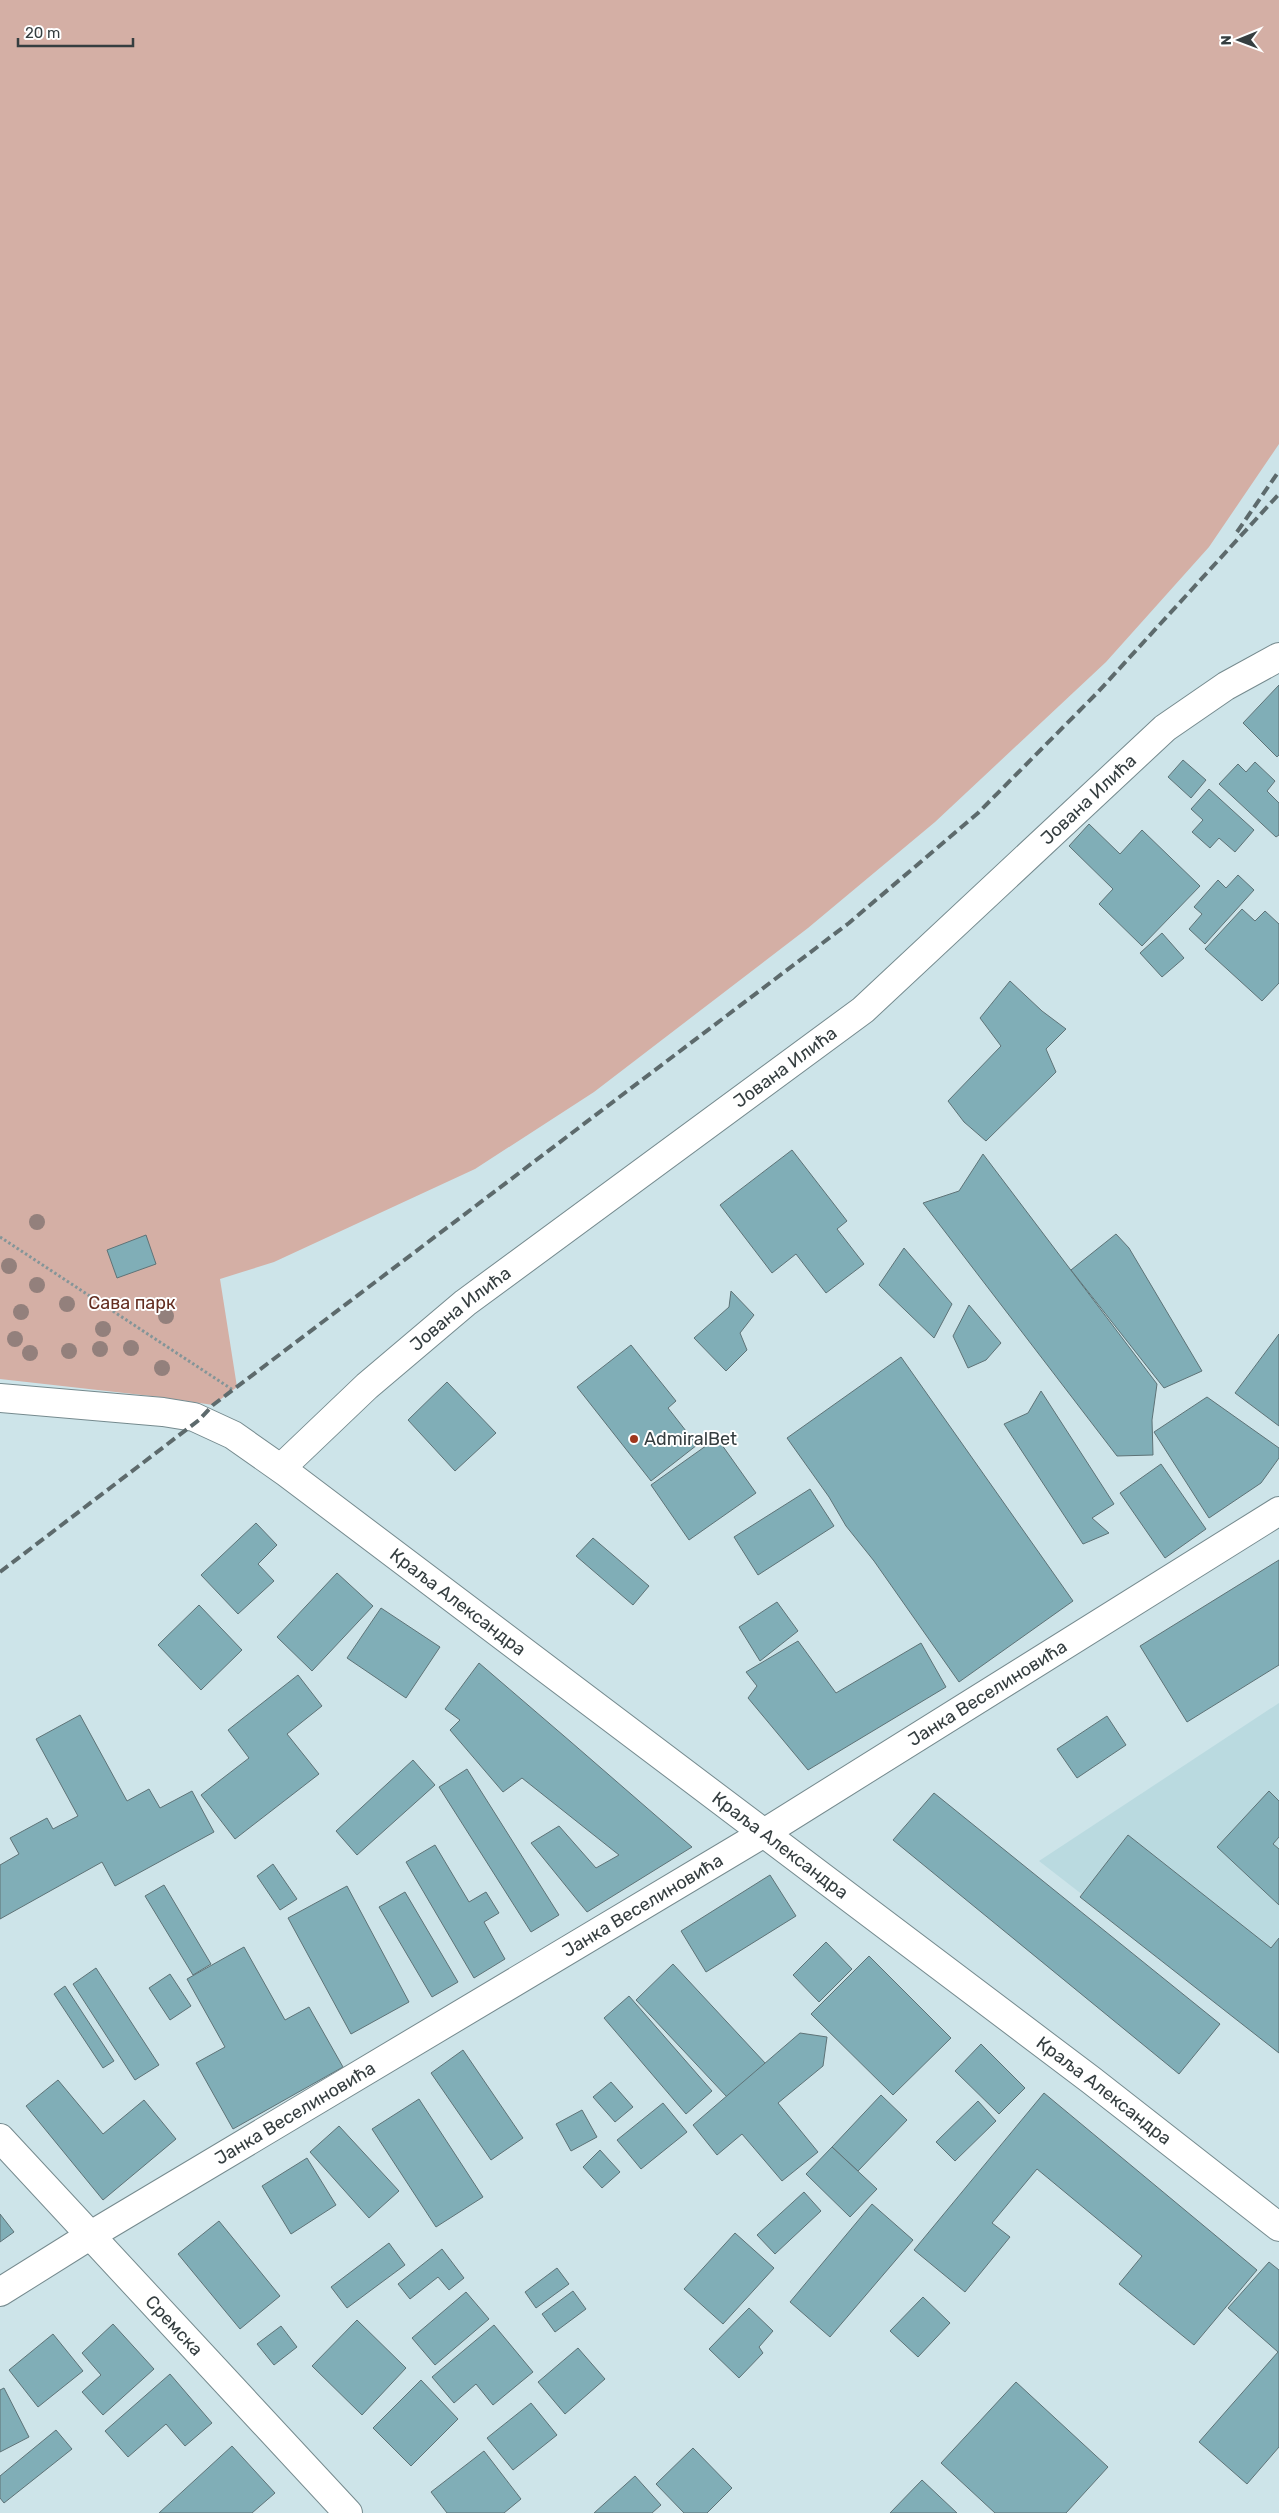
<svg xmlns="http://www.w3.org/2000/svg" width="1279" height="2513" font-family="Rubik,sans-serif">
	<style>
		.built { fill: #badae0 }
		.green { fill: #d4afa5 }
		.building { fill: #80aeb7; stroke: #5e7377 }
		.lines { fill: none; stroke-linecap: round; stroke-linejoin: round }
		.minor-casing { stroke: #758a8e; stroke-width: 30 }
		.secondary-casing { stroke: #758a8e; stroke-width: 30 }
		.path { stroke: #849598; stroke-width: 3; stroke-dasharray: 2.5 2.5; stroke-linecap: butt }
		.minor { stroke: #fff; stroke-width: 28 }
		.secondary { stroke: #fff; stroke-width: 28 }
		.rail { stroke: #5d6a6c; stroke-width: 4; stroke-dasharray: 10 5; stroke-linecap: butt }
		.tree { fill: #93807c }
		.poi-dot { fill: #9f371d; stroke: #fff; stroke-width: 2 }
		.labels { text-anchor: middle; stroke-width: 4; stroke-linejoin: round; paint-order: stroke }
		.street-label { font-size: 18px; fill: #353e40; stroke: #fff }
		.park-label { font-size: 18px; fill: #642f22; stroke: #fff }
		.poi-label { font-size: 18px; fill: #353e40; stroke: #fff; text-anchor: start }
	</style>
	<rect width="100%" height="100%" fill="#cde4e9"/>
	<path class="built" d="M1279,1703V2047L1039,1861Z"/>
	<path class="green" d="M0,0H1279V444L1209,547L1106,662L935,822L808,928L594,1092L475,1169L274,1262L220,1279L237,1387L213,1405L160,1397L0,1379Z"/>
	<g class="building">
		<path d="M1279,685V755L1277,757L1243,723Z"/>
		<path d="M1183,760L1206,780L1191,798L1168,777Z"/>
		<path d="M1255,762L1275,781L1267,791L1279,803V835L1276,837L1219,784L1238,764L1246,772Z"/>
		<path d="M1209,789L1254,830L1235,852L1219,838L1210,848L1192,832L1203,820L1191,809Z"/>
		<path d="M1089,824L1120,854L1142,830L1200,886L1142,946L1099,904L1113,889L1069,846Z"/>
		<path d="M1238,875L1254,890L1205,944L1189,929L1202,914L1194,907L1218,880L1226,888Z"/>
		<path d="M1242,909L1255,921L1265,911L1279,924V983L1262,1001L1205,949Z"/>
		<path d="M1162,933L1184,958L1162,977L1140,953Z"/>
		<path d="M1010,981L1042,1011L1066,1029L1046,1049L1056,1072L986,1141L964,1122L948,1101L1001,1046L980,1018Z"/>
		<path d="M792,1150L847,1221L837,1229L864,1264L826,1293L796,1254L772,1273L720,1205Z"/>
		<path d="M983,1154L1157,1384L1152,1420L1153,1455L1117,1456L923,1203L959,1191Z"/>
		<path d="M1116,1234L1129,1248L1202,1371L1164,1388L1071,1270Z"/>
		<path d="M146,1235L156,1264L117,1278L107,1250Z"/>
		<path d="M904,1248L952,1304L934,1338L879,1285Z"/>
		<path d="M731,1291L754,1315L740,1333L747,1350L726,1371L694,1338L729,1307Z"/>
		<path d="M969,1305L1001,1343L986,1360L968,1368L953,1336Z"/>
		<path d="M1279,1334V1426L1235,1393Z"/>
		<path d="M631,1345L676,1401L668,1408L697,1445L651,1481L577,1387Z"/>
		<path d="M901,1357L1073,1601L959,1682L874,1561L846,1526L829,1497L787,1438Z"/>
		<path d="M447,1382L496,1433L455,1471L408,1420Z"/>
		<path d="M1041,1391L1114,1504L1092,1518L1109,1533L1083,1544L1004,1424L1028,1413Z"/>
		<path d="M1207,1397L1279,1448V1458L1261,1483L1209,1518L1154,1432Z"/>
		<path d="M717,1438L756,1493L689,1540L651,1485Z"/>
		<path d="M1161,1464L1206,1529L1165,1558L1120,1493Z"/>
		<path d="M810,1489L834,1526L758,1575L734,1537Z"/>
		<path d="M256,1523L277,1545L258,1564L274,1581L238,1614L201,1575Z"/>
		<path d="M593,1538L649,1586L633,1605L576,1556Z"/>
		<path d="M1279,1560V1665L1187,1722L1140,1646Z"/>
		<path d="M337,1573L373,1606L312,1671L277,1637Z"/>
		<path d="M777,1602L798,1631L760,1661L739,1627Z"/>
		<path d="M199,1605L242,1650L201,1690L158,1645Z"/>
		<path d="M381,1608L440,1647L406,1698L347,1658Z"/>
		<path d="M798,1641L836,1693L921,1643L946,1687L808,1770L748,1698L757,1686L746,1672Z"/>
		<path d="M479,1663L571,1742L692,1847L587,1912L531,1843L559,1826L596,1868L619,1855L522,1778L503,1792L450,1730L460,1720L445,1709Z"/>
		<path d="M298,1675L322,1706L287,1734L319,1774L235,1839L201,1795L249,1758L228,1730Z"/>
		<path d="M80,1715L127,1801L149,1789L160,1808L192,1791L214,1832L115,1886L102,1862L0,1919V1865L19,1854L10,1838L47,1818L53,1829L78,1816L36,1739Z"/>
		<path d="M1107,1716L1126,1745L1077,1778L1057,1749Z"/>
		<path d="M413,1760L435,1785L357,1855L336,1831Z"/>
		<path d="M467,1769L559,1915L531,1932L439,1787Z"/>
		<path d="M1269,1791L1279,1801V1837L1273,1844L1279,1849V1905L1217,1847Z"/>
		<path d="M934,1793L1220,2024L1179,2074L893,1840Z"/>
		<path d="M1128,1835L1271,1948L1279,1938V2053L1080,1897Z"/>
		<path d="M435,1845L469,1902L486,1892L499,1913L484,1922L505,1959L474,1978L406,1862Z"/>
		<path d="M273,1864L297,1899L280,1910L257,1876Z"/>
		<path d="M770,1875L796,1916L706,1972L681,1931Z"/>
		<path d="M164,1885L211,1964L193,1975L145,1896Z"/>
		<path d="M347,1886L409,2002L351,2034L288,1918Z"/>
		<path d="M405,1892L458,1982L432,1997L379,1907Z"/>
		<path d="M826,1942L852,1969L819,2002L793,1975Z"/>
		<path d="M244,1947L285,2020L309,2007L343,2067L233,2129L196,2063L225,2047L187,1979Z"/>
		<path d="M869,1956L951,2038L893,2095L811,2014Z"/>
		<path d="M673,1964L766,2064L727,2097L636,2000Z"/>
		<path d="M96,1968L159,2065L135,2080L73,1984Z"/>
		<path d="M170,1974L191,2006L170,2020L149,1988Z"/>
		<path d="M65,1986L114,2061L103,2068L54,1994Z"/>
		<path d="M629,1996L712,2091L686,2114L604,2018Z"/>
		<path d="M800,2033L827,2037L823,2066L778,2103L818,2152L782,2181L742,2134L717,2155L693,2125Z"/>
		<path d="M981,2044L1025,2088L999,2114L955,2071Z"/>
		<path d="M463,2050L523,2138L491,2160L431,2073Z"/>
		<path d="M58,2080L103,2134L144,2100L176,2139L103,2200L26,2106Z"/>
		<path d="M611,2082L633,2107L615,2122L593,2097Z"/>
		<path d="M1044,2093L1257,2270L1194,2345L1119,2284L1142,2256L1037,2169L992,2223L1010,2237L965,2292L914,2250Z"/>
		<path d="M881,2095L907,2120L858,2171L832,2147Z"/>
		<path d="M419,2099L483,2197L436,2227L372,2129Z"/>
		<path d="M978,2101L996,2121L955,2161L936,2142Z"/>
		<path d="M663,2103L687,2132L641,2169L617,2140Z"/>
		<path d="M582,2110L597,2137L571,2151L556,2124Z"/>
		<path d="M339,2126L399,2191L369,2218L310,2152Z"/>
		<path d="M832,2147L877,2189L850,2217L806,2174Z"/>
		<path d="M600,2150L620,2172L602,2188L583,2167Z"/>
		<path d="M307,2158L336,2205L291,2234L262,2186Z"/>
		<path d="M804,2192L821,2211L775,2254L757,2235Z"/>
		<path d="M872,2204L913,2240L830,2337L790,2302Z"/>
		<path d="M0,2214L14,2232L0,2242Z"/>
		<path d="M219,2221L280,2296L240,2329L178,2254Z"/>
		<path d="M735,2233L774,2268L723,2324L684,2289Z"/>
		<path d="M389,2243L405,2265L347,2308L331,2287Z"/>
		<path d="M442,2249L464,2278L449,2290L438,2277L410,2299L398,2284Z"/>
		<path d="M1269,2262L1279,2270V2447L1247,2484L1199,2442L1278,2352L1228,2308Z"/>
		<path d="M557,2268L569,2284L536,2308L525,2292Z"/>
		<path d="M573,2291L586,2309L555,2332L542,2314Z"/>
		<path d="M466,2292L489,2319L435,2365L412,2338Z"/>
		<path d="M923,2297L950,2323L918,2357L890,2331Z"/>
		<path d="M749,2308L773,2331L759,2347L763,2353L739,2378L709,2349Z"/>
		<path d="M357,2320L406,2368L362,2415L312,2366Z"/>
		<path d="M113,2324L154,2369L103,2415L82,2392L101,2375L82,2353Z"/>
		<path d="M494,2325L533,2372L493,2405L476,2384L454,2403L432,2377Z"/>
		<path d="M281,2326L297,2347L274,2365L257,2344Z"/>
		<path d="M53,2334L83,2371L38,2407L9,2370Z"/>
		<path d="M578,2348L605,2379L565,2414L538,2382Z"/>
		<path d="M170,2374L212,2423L185,2446L166,2424L128,2457L105,2431Z"/>
		<path d="M421,2380L458,2419L411,2466L373,2428Z"/>
		<path d="M1016,2382L1108,2467L1066,2513H995L941,2463Z"/>
		<path d="M4,2388L29,2437L0,2452V2390Z"/>
		<path d="M531,2403L557,2435L513,2470L487,2438Z"/>
		<path d="M56,2430L72,2449L4,2503L0,2498V2476Z"/>
		<path d="M232,2446L275,2493L252,2513H159Z"/>
		<path d="M693,2448L732,2488L707,2513H684L656,2484Z"/>
		<path d="M484,2451L521,2499L504,2513H447L431,2492Z"/>
		<path d="M635,2476L661,2505L652,2513H594Z"/>
		<path d="M922,2480L957,2513H890Z"/>
	</g>
	<g class="lines">
		<defs>
			<g id="minor">
				<path id="s1" d="M0,1398L163,1412L194,1417L233,1435L287,1473L1091,2080L1279,2227"/>
				<path id="s2" d="M281,1468L367,1386L465,1303L863,1010L1165,728L1226,686L1279,657"/>
				<path id="s3" d="M0,2138L348,2513"/>
			</g>
			<g id="secondary">
				<path id="s4" d="M0,2292L91,2235L764,1833L1279,1511"/>
			</g>
		</defs>
		<use href="#minor" class="minor-casing"/>
		<use href="#secondary" class="secondary-casing"/>
		<path class="path" d="M0,1237L233,1390"/>
		<use href="#minor" class="minor"/>
		<use href="#secondary" class="secondary"/>
		<g class="rail">
			<path d="M1237,532L1279,471"/>
			<path d="M0,1572L199,1420L213,1405L849,923L978,813L1098,692L1279,494"/>
		</g>
	</g>
	<g class="tree">
		<circle cx="37" cy="1222" r="8"/>
		<circle cx="9" cy="1266" r="8"/>
		<circle cx="37" cy="1285" r="8"/>
		<circle cx="67" cy="1304" r="8"/>
		<circle cx="21" cy="1312" r="8"/>
		<circle cx="166" cy="1316" r="8"/>
		<circle cx="103" cy="1329" r="8"/>
		<circle cx="15" cy="1339" r="8"/>
		<circle cx="131" cy="1348" r="8"/>
		<circle cx="100" cy="1349" r="8"/>
		<circle cx="69" cy="1351" r="8"/>
		<circle cx="30" cy="1353" r="8"/>
		<circle cx="162" cy="1368" r="8"/>
	</g>
	<circle class="poi-dot" cx="634" cy="1439" r="5"/>
	<g class="labels">
		<g class="street-label">
			<text dy="6" stroke="none"><textPath href="#s2" startOffset="1050">Јована Илића</textPath></text>
			<text dy="6" stroke="none"><textPath href="#s2" startOffset="645">Јована Илића</textPath></text>
			<text dy="6" stroke="none"><textPath href="#s2" startOffset="240">Јована Илића</textPath></text>
			<text dy="6" stroke="none"><textPath href="#s1" startOffset="518">Краља Александра</textPath></text>
			<text dy="6" stroke="none"><textPath href="#s4" startOffset="1155">Јанка Веселиновића</textPath></text>
			<text dy="6" stroke="none"><textPath href="#s1" startOffset="922">Краља Александра</textPath></text>
			<text dy="6" stroke="none"><textPath href="#s4" startOffset="750">Јанка Веселиновића</textPath></text>
			<text dy="6" stroke="none"><textPath href="#s1" startOffset="1328">Краља Александра</textPath></text>
			<text dy="6" stroke="none"><textPath href="#s4" startOffset="345">Јанка Веселиновића</textPath></text>
			<text dy="6" stroke="none"><textPath href="#s3" startOffset="256">Сремска</textPath></text>
		</g>
		<g class="park-label">
			<text x="132" y="1309">Сава парк</text>
		</g>
		<g class="poi-label">
			<text x="644" y="1445">AdmiralBet</text>
		</g>
	</g>
	<g transform="translate(1239 40) rotate(269)" stroke="#ffffff" stroke-width="4" paint-order="stroke">
	<path d="M0-4L9 19L0 12L-9 19Z" fill="#353e40"/>
	<text y="-8" font-size="14" font-weight="bold" text-anchor="middle" fill="#353e40">N</text>
	</g>
	<path d="M18 38v8h115v-8" fill="none" stroke="#353e40" stroke-width="2.5"/>
	<text x="25" y="38" font-size="15" fill="#353e40" stroke="#ffffff" stroke-width="4" paint-order="stroke">20 m</text>
</svg>
